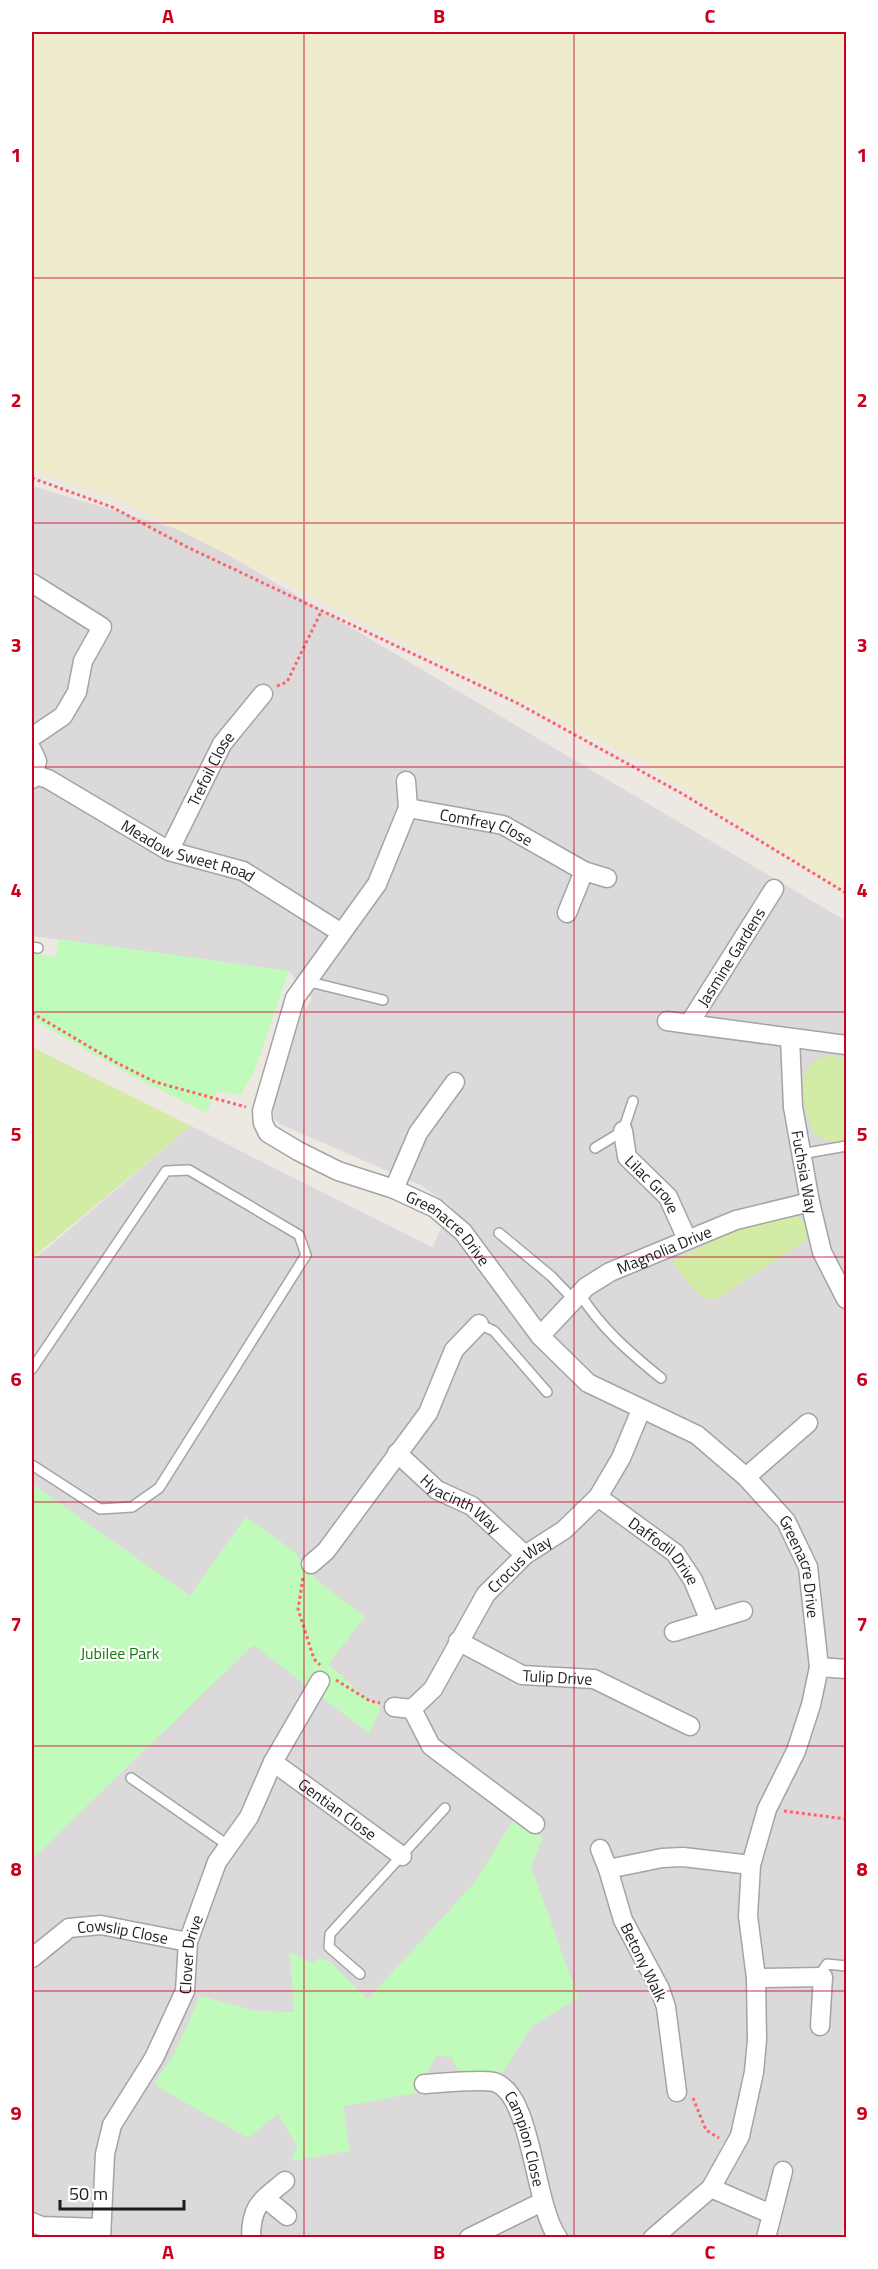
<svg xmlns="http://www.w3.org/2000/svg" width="878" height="2269" font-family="'Titillium Web',sans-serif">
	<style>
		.residential { fill: #dbd9da }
		.farmland { fill: #eeeccc }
		.grass { fill: #d2eba5 }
		.park { fill: #c1fbbc }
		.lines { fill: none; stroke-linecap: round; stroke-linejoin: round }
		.lane-casing { stroke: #a4a4a4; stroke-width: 12 }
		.street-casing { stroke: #a4a4a4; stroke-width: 21 }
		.path { stroke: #fe636a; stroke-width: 3; stroke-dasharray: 3 3; stroke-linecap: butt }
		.lane { stroke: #fff; stroke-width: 9 }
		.street { stroke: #fff; stroke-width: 18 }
		.grid { fill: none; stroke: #c9001e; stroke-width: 1.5; stroke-opacity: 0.55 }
		.labels { text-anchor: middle; stroke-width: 4.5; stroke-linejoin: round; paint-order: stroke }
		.street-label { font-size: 16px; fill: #1d1d1d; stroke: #fff }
		.park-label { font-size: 16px; fill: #0f7d08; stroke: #fff }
		.neatline { fill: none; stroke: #c9001e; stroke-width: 2 }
		.grid-label { font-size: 20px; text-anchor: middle; font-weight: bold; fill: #c9001e }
	</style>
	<rect width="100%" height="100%" fill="#eee8e2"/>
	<path class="residential" d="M32,486L193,534L846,921V2216L841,2237H32V1859L253,1644L306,1683L381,1707L363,1696L328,1664L364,1617L315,1579L305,1564L246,1517L190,1596L32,1484V1261L191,1126L432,1247L452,1207L420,1185L280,1124L274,1119L273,1106L299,1021L312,998L289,971L32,936Z"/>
	<path class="farmland" d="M32,32H846V892L648,765L117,499L32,470Z"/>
	<g class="grass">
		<path d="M32,1047L191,1126L32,1258Z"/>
		<path d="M828,1056L846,1058V1142L824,1140L813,1132C804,1102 789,1067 828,1056Z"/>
		<path d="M793,1214L804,1221L808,1239L717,1299C698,1303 682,1274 672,1261L749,1224Z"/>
	</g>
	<g class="park">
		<path d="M59,939L289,971L254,1072L241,1095L217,1091L206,1113L130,1075L32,1019V953L55,957Z"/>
		<path d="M32,1484L190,1596L246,1517L296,1553L315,1579L365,1617L328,1664L363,1696L381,1707L369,1733L253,1645L32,1859Z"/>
		<path d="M514,1819L543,1838L531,1866L578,1998L532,2026L503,2072L492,2075L458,2070L451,2057L436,2056L416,2093L343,2106L350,2151L291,2161L297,2146L278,2114L248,2138L158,2087L154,2082L174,2055L200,1996L257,2011L294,2012L290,1952L312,1963L319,1958L329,1961L368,1999L475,1882Z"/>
	</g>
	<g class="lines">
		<defs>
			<g id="lane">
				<path d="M32,947L38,948"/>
				<path d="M306,981L383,1000"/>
				<path d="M595,1148L623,1131L633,1101"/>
				<path d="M801,1154L846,1146"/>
				<path d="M499,1233L551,1276L574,1300"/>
				<path d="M580,1294C601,1328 630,1353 661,1378"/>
				<path d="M479,1324L494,1331L547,1392"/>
				<path d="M32,1369L166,1171L189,1170L299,1235L306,1255L159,1488L132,1507L100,1509L32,1465"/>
				<path d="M131,1778L229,1846"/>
				<path d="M360,1974L329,1947L330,1934L445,1808"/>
				<path d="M817,1978L827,1964L846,1966"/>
			</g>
			<g id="street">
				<path d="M32,583L102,627L83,661L77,692L63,716L32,737"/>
				<path d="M32,750L37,761L32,779"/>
				<path id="s1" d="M35,775L48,779L169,851L243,871L340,932"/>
				<path id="s2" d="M406,781L408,808L377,884L295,998L262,1111L263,1123L268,1133L298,1151L338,1171L394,1189L435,1208L463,1232L540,1336L588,1383L697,1435L746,1477L786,1521L808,1567L819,1667L811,1705L796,1751L767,1809L751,1865L748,1916L756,1978L757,2040L754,2072L740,2136L711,2188L653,2238"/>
				<path id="s3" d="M408,808L503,825L584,871L567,913"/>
				<path id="s4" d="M169,851L222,744L263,694"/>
				<path d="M584,871L607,878"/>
				<path d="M774,889L689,1024L846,1045"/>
				<path d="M667,1021L689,1024"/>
				<path id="s5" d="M790,1038L793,1107L810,1202L822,1252L846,1299"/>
				<path id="s6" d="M623,1131L627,1157L668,1197L687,1239"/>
				<path d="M394,1189L418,1133L455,1082"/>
				<path id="s7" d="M540,1336L586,1287L610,1272L736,1220L810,1202"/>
				<path id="s8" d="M397,1453L437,1490L472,1506L525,1555"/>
				<path d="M746,1477L808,1423"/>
				<path id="s9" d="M598,1497L675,1553L693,1580L710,1621"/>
				<path d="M311,1564L326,1551L428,1413L454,1350L479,1324"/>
				<path d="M674,1632L743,1611"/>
				<path id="s10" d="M458,1641L522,1675L594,1679L690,1726"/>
				<path d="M819,1667L846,1669"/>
				<path id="s11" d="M394,1707L412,1709L433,1689L486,1594L525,1555L564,1530L598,1497L621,1458L641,1410"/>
				<path d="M412,1709L431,1746L535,1824"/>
				<path id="s12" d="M273,1762L402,1856"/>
				<path d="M600,1849L608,1869"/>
				<path id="s13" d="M32,1958L69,1928L101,1925L188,1942"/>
				<path d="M756,1978L823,1977L820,2026"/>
				<path id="s14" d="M424,2084C440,2083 481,2079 494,2082C533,2094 533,2203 558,2238"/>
				<path d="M677,2092L666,2007L660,1989L623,1920L608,1869L662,1858L683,1857L751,1865"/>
				<path d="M711,2188L771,2214"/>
				<path d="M265,2198L287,2216"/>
				<path d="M32,2222L41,2226L101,2228"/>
				<path id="s15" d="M101,2238L105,2154L112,2125L154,2058L185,1991L188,1942L217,1862L249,1817L273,1762L320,1681"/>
				<path d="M251,2238C251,2205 261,2201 285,2181"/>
				<path d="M469,2238L542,2202"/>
				<path d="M766,2238L783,2171"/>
			</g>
		</defs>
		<use href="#lane" class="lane-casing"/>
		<use href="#street" class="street-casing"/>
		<g class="path">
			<path d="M32,478L112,507L187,547L517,703L681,793L846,893"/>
			<path d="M277,686L287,682L321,612"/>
			<path d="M32,1013L117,1063L155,1082L246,1107"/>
			<path d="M303,1578L298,1609L314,1659L320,1665"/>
			<path d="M336,1680L370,1701L380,1703"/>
			<path d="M784,1811L846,1819"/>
			<path d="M693,2098L706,2130L719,2138"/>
		</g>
		<use href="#lane" class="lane"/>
		<use href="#street" class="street"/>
	</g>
	<path class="grid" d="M304,32V2238M574,32V2238M32,278H846M32,523H846M32,767H846M32,1012H846M32,1257H846M32,1502H846M32,1746H846M32,1991H846"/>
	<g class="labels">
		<g class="street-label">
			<text dy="6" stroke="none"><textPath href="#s4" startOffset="92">Trefoil Close</textPath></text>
			<text dy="6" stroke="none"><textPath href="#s3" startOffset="81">Comfrey Close</textPath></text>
			<text dy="6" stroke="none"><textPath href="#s1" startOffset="172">Meadow Sweet Road</textPath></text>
			<text transform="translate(731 957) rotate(-58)" y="6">Jasmine Gardens</text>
			<text dy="6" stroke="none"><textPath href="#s5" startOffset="135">Fuchsia Way</textPath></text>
			<text dy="6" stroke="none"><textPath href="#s6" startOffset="64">Lilac Grove</textPath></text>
			<text dy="6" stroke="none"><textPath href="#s2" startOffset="597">Greenacre Drive</textPath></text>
			<text dy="6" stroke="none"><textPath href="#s7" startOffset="154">Magnolia Drive</textPath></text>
			<text dy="6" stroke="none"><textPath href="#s8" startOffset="82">Hyacinth Way</textPath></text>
			<text dy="6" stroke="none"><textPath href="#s9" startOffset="86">Daffodil Drive</textPath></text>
			<text dy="6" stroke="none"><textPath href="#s11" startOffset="201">Crocus Way</textPath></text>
			<text dy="6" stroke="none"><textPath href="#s2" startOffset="1101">Greenacre Drive</textPath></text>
			<text dy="6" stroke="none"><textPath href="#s10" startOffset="108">Tulip Drive</textPath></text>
			<text dy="6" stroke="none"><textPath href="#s12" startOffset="80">Gentian Close</textPath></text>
			<text dy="6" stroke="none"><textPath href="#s13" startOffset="102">Cowslip Close</textPath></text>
			<text dy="6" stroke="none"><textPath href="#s15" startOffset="304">Clover Drive</textPath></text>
			<text transform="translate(644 1962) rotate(64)" y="6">Betony Walk</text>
			<text dy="6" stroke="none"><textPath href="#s14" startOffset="138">Campion Close</textPath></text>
		</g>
		<g class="park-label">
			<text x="120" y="1659">Jubilee Park</text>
		</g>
	</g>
	<rect width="878" height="2269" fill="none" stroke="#ffffff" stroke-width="66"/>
	<path d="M60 2200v9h124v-9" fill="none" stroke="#1d1d1d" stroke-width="3"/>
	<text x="69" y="2200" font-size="18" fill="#1d1d1d" stroke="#ffffff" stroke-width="4.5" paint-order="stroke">50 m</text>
	<rect x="33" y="33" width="812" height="2203" class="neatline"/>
	<g class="grid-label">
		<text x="168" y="23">A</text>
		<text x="439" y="23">B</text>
		<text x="710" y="23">C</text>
		<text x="16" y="162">1</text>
		<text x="862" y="162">1</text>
		<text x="16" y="407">2</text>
		<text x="862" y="407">2</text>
		<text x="16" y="652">3</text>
		<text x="862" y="652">3</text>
		<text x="16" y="897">4</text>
		<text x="862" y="897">4</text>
		<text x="16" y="1141">5</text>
		<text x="862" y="1141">5</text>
		<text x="16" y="1386">6</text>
		<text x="862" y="1386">6</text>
		<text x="16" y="1631">7</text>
		<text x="862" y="1631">7</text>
		<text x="16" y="1876">8</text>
		<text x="862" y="1876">8</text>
		<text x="16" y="2120">9</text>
		<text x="862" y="2120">9</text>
		<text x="168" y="2259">A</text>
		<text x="439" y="2259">B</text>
		<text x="710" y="2259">C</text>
	</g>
</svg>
